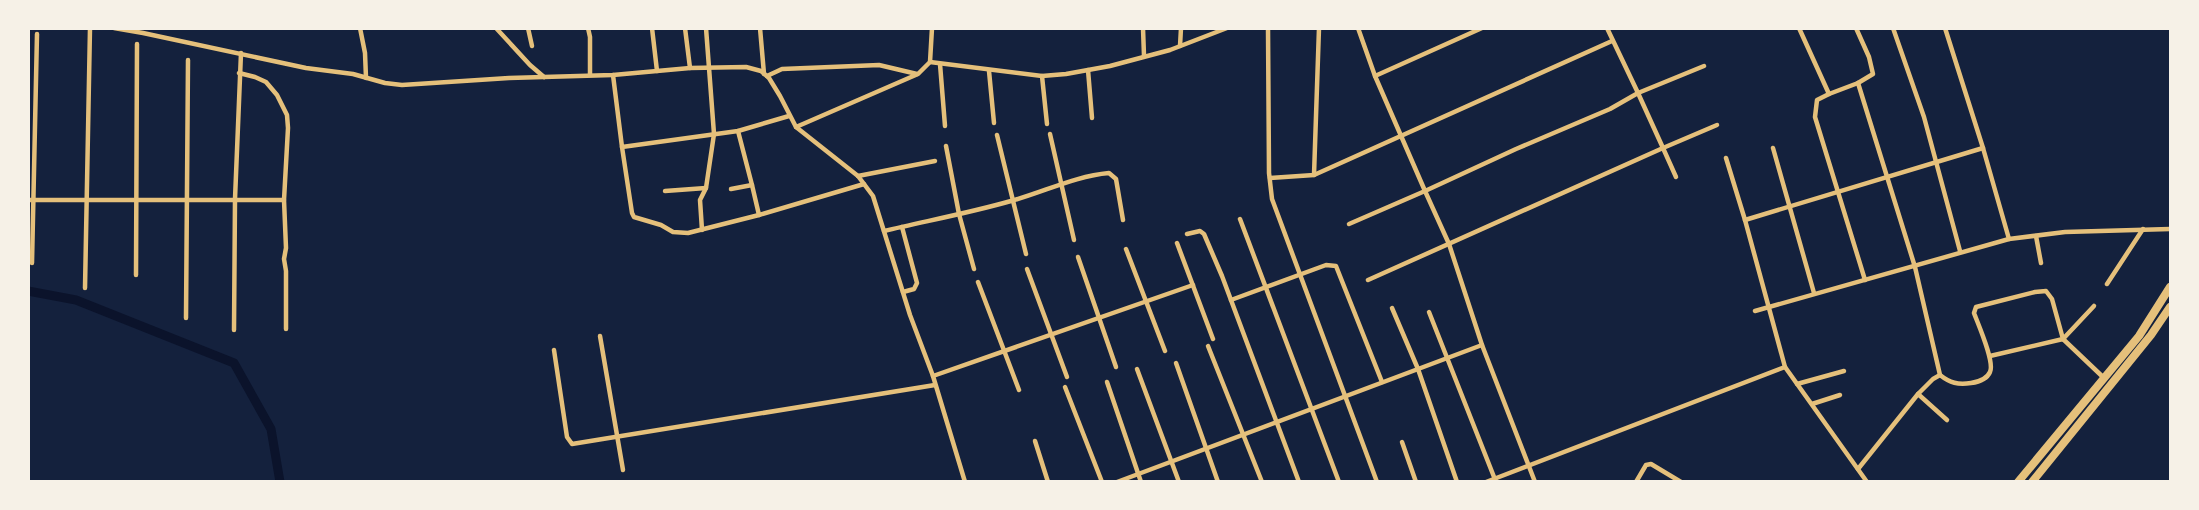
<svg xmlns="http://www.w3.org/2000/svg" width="2199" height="510" font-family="'Source Sans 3',sans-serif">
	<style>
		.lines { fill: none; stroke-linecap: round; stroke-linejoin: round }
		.canal { stroke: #0b132b; stroke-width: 9 }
		.minor { stroke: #e5c07b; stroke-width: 4.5 }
		.trunk { stroke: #e5c07b; stroke-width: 8 }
	</style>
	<rect width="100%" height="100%" fill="#14213d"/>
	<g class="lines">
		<path class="canal" d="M28,291L76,300L234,363L271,429L280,482"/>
		<g class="minor">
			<path d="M114,28L143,33L306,68L353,74L385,83L402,85L509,78L613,75L690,68L746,67L761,71L769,78L780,96L796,127L858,176L873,196L910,315L933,376L965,482"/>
			<path d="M360,28L365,53L366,78"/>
			<path d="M496,28L530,65L544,77"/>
			<path d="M528,28L532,46"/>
			<path d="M588,28L590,37V74"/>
			<path d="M652,28L657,71"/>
			<path d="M685,28L690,68"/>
			<path d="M760,28L764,74"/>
			<path d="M1143,28L1144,56"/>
			<path d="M1268,28L1269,173L1272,199L1377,482"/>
			<path d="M1799,28L1829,94L1817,100L1815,117L1865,280"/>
			<path d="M1893,28L1924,117L1960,251"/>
			<path d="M1945,28L1983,148L2009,239"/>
			<path d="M1180,46L1181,28"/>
			<path d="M930,62L1042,76L1066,74L1110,66L1170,50L1227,28"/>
			<path d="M940,64L945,126"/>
			<path d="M1088,70L1092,118"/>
			<path d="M989,71L994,123"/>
			<path d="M239,73L255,77L266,82L277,95L287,115L288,128L284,200L286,248L284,259L286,271V329"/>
			<path d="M613,75L622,147"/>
			<path d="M767,76L782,69L879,65L917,74"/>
			<path d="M1042,76L1047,124"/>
			<path d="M1375,76L1482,28"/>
			<path d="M1858,83L1915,267L1940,375"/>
			<path d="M1829,94L1858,83L1873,74L1869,57L1856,28"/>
			<path d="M789,116L738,131L622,147L632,213L634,217L661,225L673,232L688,233L759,215L864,184"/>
			<path d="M796,127L918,74L930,62L932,28"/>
			<path d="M738,131L752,185"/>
			<path d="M1050,134L1074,240"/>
			<path d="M997,135L1026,254"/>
			<path d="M946,146L959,214L974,269"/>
			<path d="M1773,148L1814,293"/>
			<path d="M1726,158L1745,220L1785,367"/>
			<path d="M1314,175L1319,28"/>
			<path d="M858,176L935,161"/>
			<path d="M1676,177L1663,148L1717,125"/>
			<path d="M1270,178L1314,175L1612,41"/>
			<path d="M731,189L752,185L759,215"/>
			<path d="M665,191L706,188"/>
			<path d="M28,200H284"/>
			<path d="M1240,219L1339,482"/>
			<path d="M1745,220L1983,148"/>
			<path d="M1349,224L1425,191L1375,76L1358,28"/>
			<path d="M902,227L917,283L914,289L903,292"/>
			<path d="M702,230L700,200L706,188L714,134L706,28"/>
			<path d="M884,231C926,221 969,213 1011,201C1044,192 1075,176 1109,173L1116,179L1123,220"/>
			<path d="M1187,234L1200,231L1204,234L1222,276L1299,482"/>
			<path d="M2036,236L2041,263"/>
			<path d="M1177,243L1213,339"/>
			<path d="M1126,249L1165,351"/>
			<path d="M1078,257L1116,367"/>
			<path d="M32,263L37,34"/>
			<path d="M1027,269L1067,377"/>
			<path d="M136,275L137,44"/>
			<path d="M1368,280L1663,148L1638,93L1704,66"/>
			<path d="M978,282L1019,390"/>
			<path d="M2107,284L2143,229"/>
			<path d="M85,288L90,28"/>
			<path d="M1231,300L1326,265L1336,266L1382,382"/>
			<path d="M1392,308L1418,369L1457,482"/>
			<path d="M1755,311L2009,239L2065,232L2170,229"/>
			<path d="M1429,312L1496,482"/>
			<path d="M186,318L188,60"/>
			<path d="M234,330L235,199L241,53"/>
			<path d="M600,336L623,470"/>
			<path d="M2063,339L2094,306"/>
			<path d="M1208,346L1262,482"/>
			<path d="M554,350L567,437L572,444L935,385"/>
			<path d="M1990,356L2063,339L2104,378"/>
			<path d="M1176,363L1218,482"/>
			<path d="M1137,369L1179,482"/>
			<path d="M933,376L1193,285"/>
			<path d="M1107,382L1141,482"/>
			<path d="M1797,384L1844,371"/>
			<path d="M1065,387L1102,482"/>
			<path d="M1918,394L1947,420"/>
			<path d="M1812,404L1840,395"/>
			<path d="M1035,441L1048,482"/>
			<path d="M1402,442L1416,482"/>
			<path d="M1858,469L1918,394L1933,379L1940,375C1950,383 1958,385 1971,383C1978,382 1987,379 1990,372C1995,362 1978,324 1974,313L1976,307L2035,292L2046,291L2052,299L2063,339"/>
			<path d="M1117,482L1482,345"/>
			<path d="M1486,482L1785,367L1867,482"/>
			<path d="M1535,482L1482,345L1449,244L1425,191L1516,149L1610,109L1638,93L1607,28"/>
			<path d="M1636,482L1646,465L1651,464L1681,482"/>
		</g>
		<g class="trunk">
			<path d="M2018,482L2139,336L2170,287"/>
			<path d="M2032,482L2151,335L2170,307"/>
		</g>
	</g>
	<rect width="2199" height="510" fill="none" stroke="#f6f1e7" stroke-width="60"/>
</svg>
